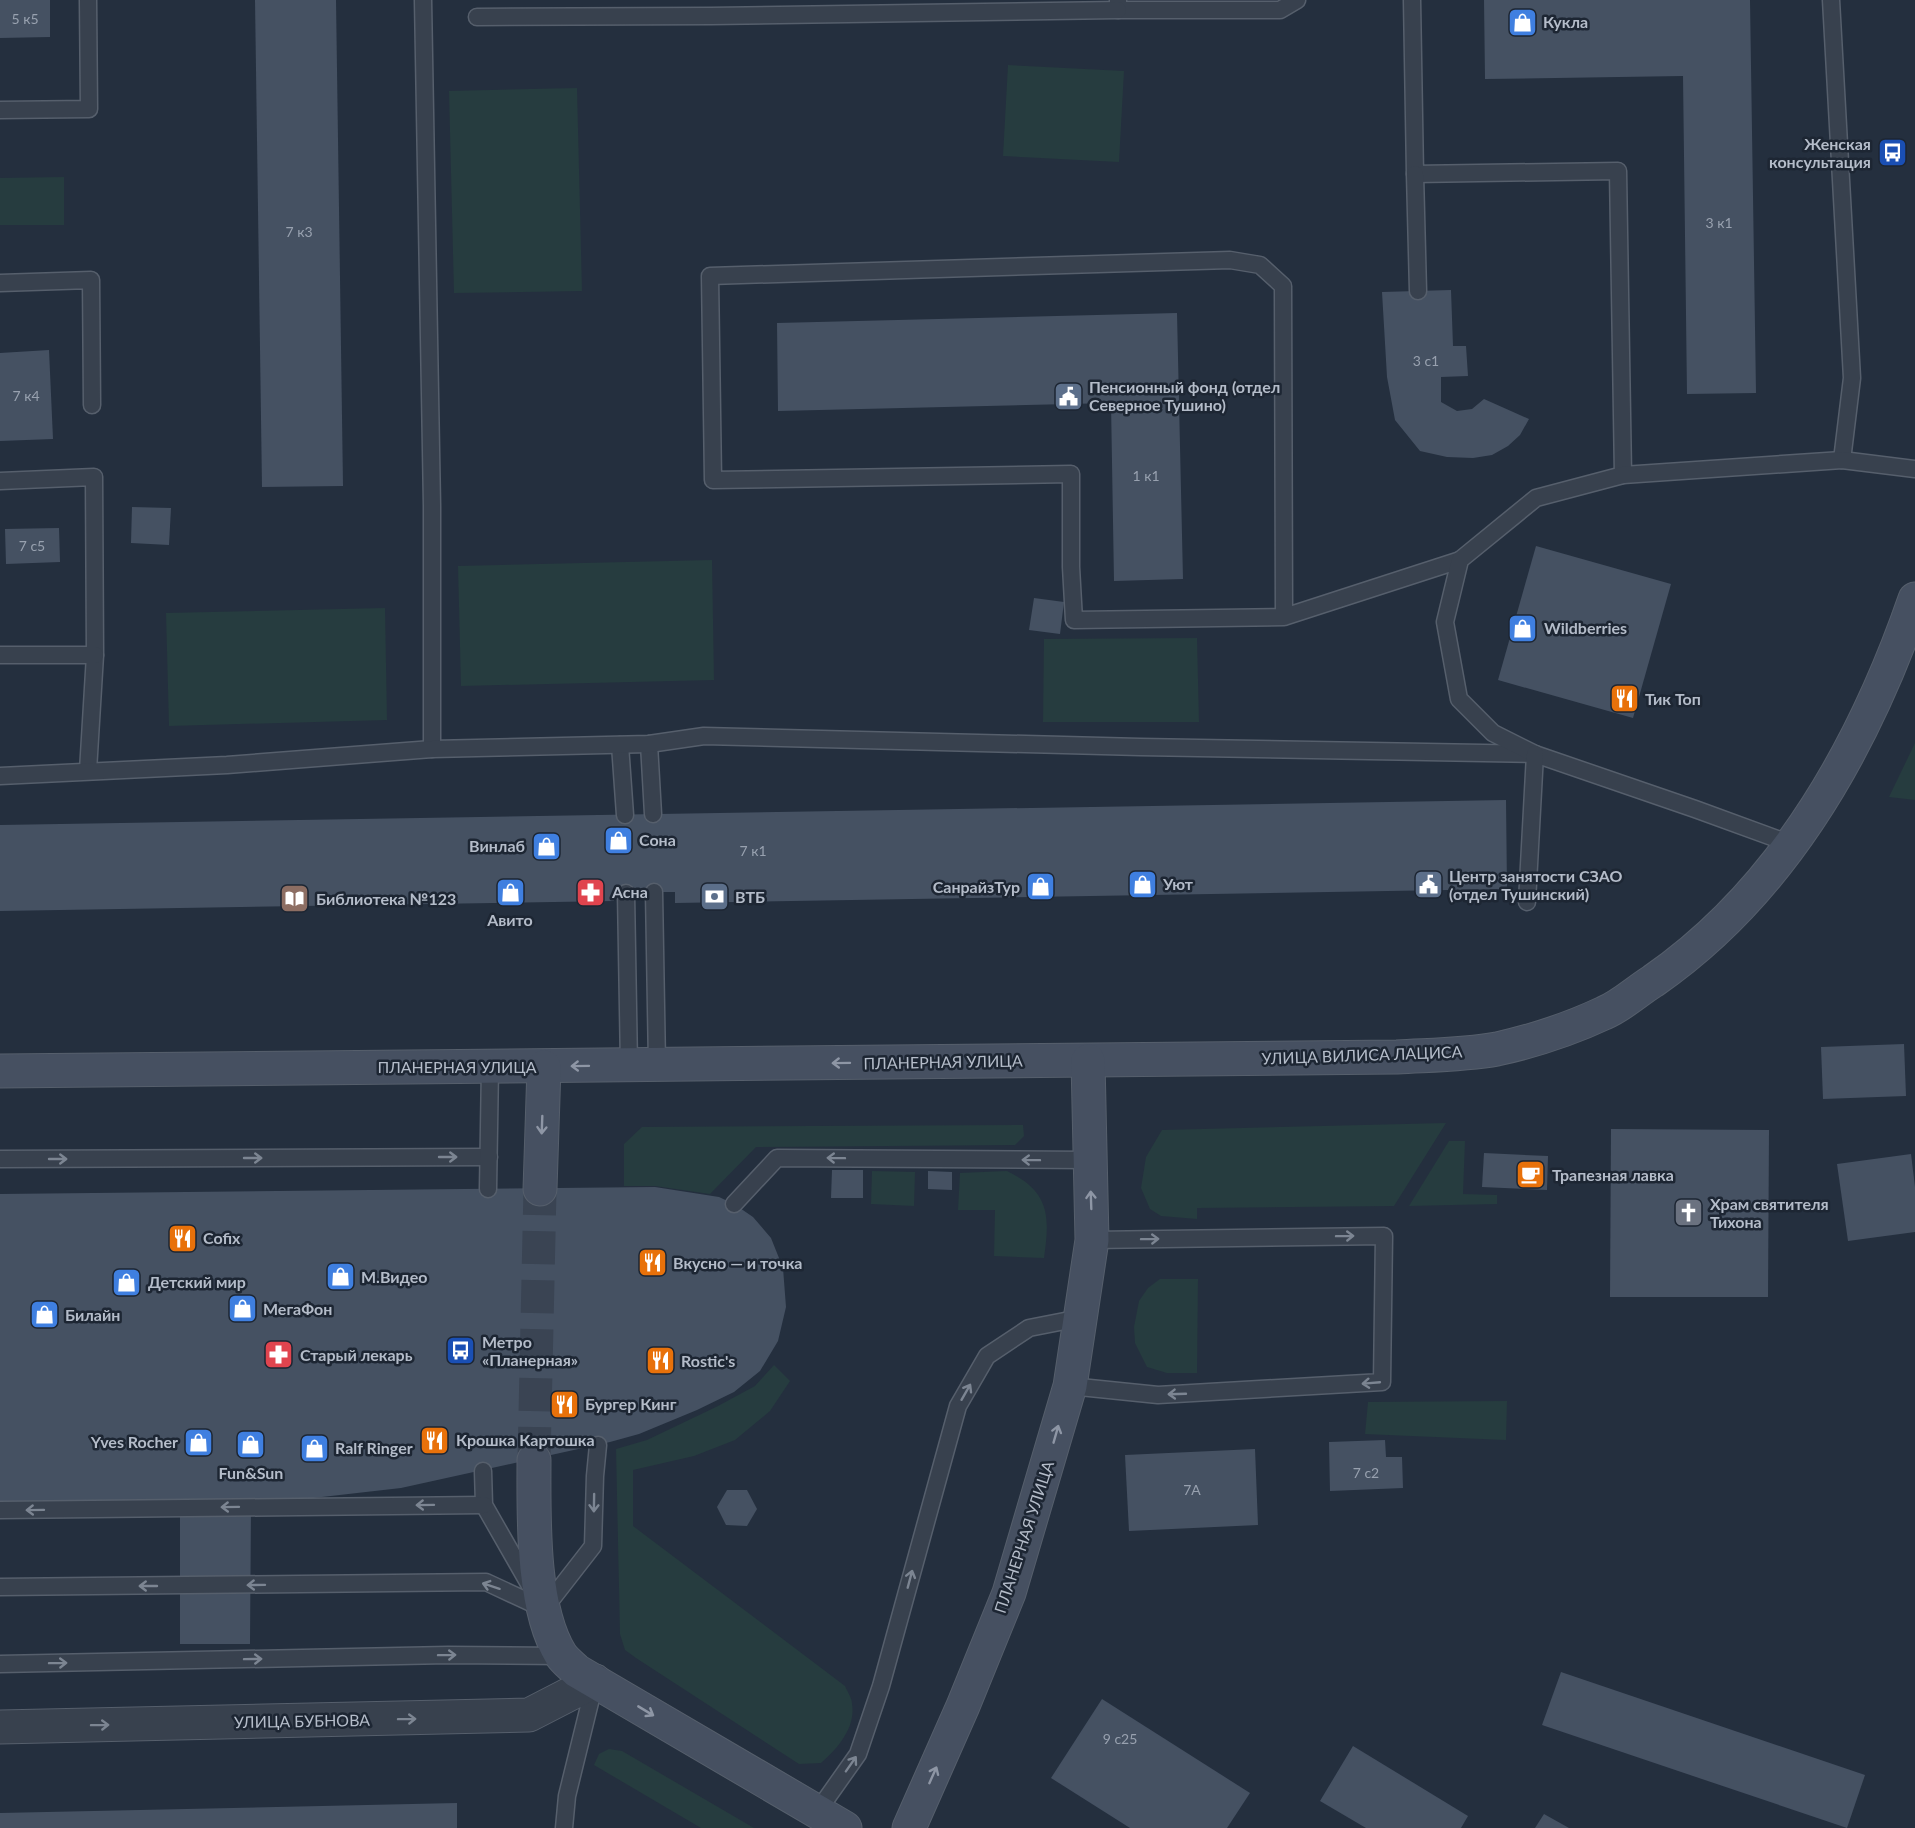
<svg xmlns="http://www.w3.org/2000/svg" width="1915" height="1828" font-family="Lato,sans-serif">
	<style>
		.green { fill: #263c3f }
		.building { fill: #455162 }
		.lines { fill: none; stroke-linecap: round; stroke-linejoin: round }
		.secondary-tunnel { stroke: #3a4453; stroke-width: 33; stroke-dasharray: 33 16; stroke-linecap: butt }
		.lane-casing { stroke: #565f6c; stroke-width: 19 }
		.street-casing { stroke: #565f6c; stroke-width: 35 }
		.secondary-casing { stroke: #565f6c; stroke-width: 35 }
		.lane { stroke: #38414e; stroke-width: 16 }
		.street { stroke: #38414e; stroke-width: 33 }
		.secondary { stroke: #465061; stroke-width: 33 }
		.oneway { stroke: #8e96a5 }
		.oneway2 { stroke: #7c8592 }
		.labels { text-anchor: middle; stroke-width: 5; stroke-linejoin: round; paint-order: stroke }
		.number-label { font-size: 14px; fill: #98a1af }
		.poi-label { font-size: 16px; font-weight: bold; fill: #b4bcc9; stroke: #1d2633; text-anchor: start }
		.street-label { font-size: 16px; fill: #b4bcc9; stroke: #1d2633 }
	</style>
	<rect width="100%" height="100%" fill="#242f3e"/>
	<g class="green">
		<path d="M1008,65L1124,71L1119,162L1003,156Z"/>
		<path d="M577,88L582,291L454,293L449,91Z"/>
		<path d="M64,177V225H0V178Z"/>
		<path d="M712,560L714,680L461,686L458,566Z"/>
		<path d="M385,608L387,720L169,726L166,613Z"/>
		<path d="M1197,638L1199,722H1043L1044,639Z"/>
		<path d="M1915,743V800L1889,797Z"/>
		<path d="M1446,1123L1394,1206L1197,1208V1219L1161,1216L1150,1209L1141,1188L1146,1157L1162,1130Z"/>
		<path d="M1023,1125L1024,1136L1015,1145L756,1147L710,1194L655,1186H624V1144L642,1127Z"/>
		<path d="M1449,1141H1465L1463,1194L1497,1195V1204L1409,1206Z"/>
		<path d="M872,1171L915,1172L914,1206L871,1204Z"/>
		<path d="M1007,1171C1050,1192 1050,1216 1044,1258L994,1256L995,1210H958L960,1173Z"/>
		<path d="M1160,1279H1198L1197,1373H1167L1147,1367L1135,1343L1134,1327L1139,1301L1148,1288Z"/>
		<path d="M774,1365L790,1381L770,1411L735,1440L694,1456L633,1470V1526L845,1686C847,1691 852,1698 852,1704C856,1728 837,1749 821,1763L799,1764L636,1658L625,1650L620,1634L616,1449L647,1440L718,1406L755,1386Z"/>
		<path d="M1507,1401L1506,1440L1365,1434L1368,1402Z"/>
		<path d="M609,1749L622,1751L754,1828H701L594,1765L599,1754Z"/>
	</g>
	<g class="building">
		<path d="M0,0H50V37L0,38Z"/>
		<path d="M255,0H336L343,486L262,487Z"/>
		<path d="M1484,0H1750L1756,393L1687,394L1683,76L1485,79Z"/>
		<path d="M1451,290L1453,346H1466L1468,376L1441,377V402L1457,411L1472,409L1484,399L1529,419L1520,435L1508,446L1492,455L1473,458L1447,457L1420,451L1395,420L1387,377L1382,292Z"/>
		<path d="M1177,313L1183,579L1114,581L1111,403L778,411L777,323Z"/>
		<path d="M49,350L53,439L0,441V353Z"/>
		<path d="M132,507L171,508L169,545L131,543Z"/>
		<path d="M59,528L60,562L6,564L5,529Z"/>
		<path d="M1536,546L1671,584L1633,718L1498,680Z"/>
		<path d="M1034,598L1064,602L1060,634L1029,630Z"/>
		<path d="M1506,800L1507,889L675,903V892H644L613,893L614,901L0,911V825Z"/>
		<path d="M1904,1044L1906,1096L1823,1099L1821,1047Z"/>
		<path d="M1611,1129L1769,1130L1768,1297H1610Z"/>
		<path d="M1484,1153L1548,1156L1547,1190L1482,1187Z"/>
		<path d="M1911,1154L1915,1187V1232L1848,1241L1837,1164Z"/>
		<path d="M832,1170H863V1198H831Z"/>
		<path d="M928,1171L952,1172V1190L928,1189Z"/>
		<path d="M655,1187L719,1197L734,1204L753,1217L771,1238L783,1268L786,1307L778,1341L760,1371L734,1392L697,1410L639,1434L610,1442L401,1488L251,1505L250,1644H180V1511L0,1518V1194Z"/>
		<path d="M1385,1440L1386,1457H1402L1403,1488L1330,1491L1329,1442Z"/>
		<path d="M1255,1449L1258,1525L1129,1531L1125,1455Z"/>
		<path d="M727,1490H747L757,1509L747,1526L726,1525L717,1507Z"/>
		<path d="M1561,1672L1865,1775L1847,1828L1542,1725Z"/>
		<path d="M1102,1699L1250,1793L1227,1828H1130L1051,1778Z"/>
		<path d="M1353,1746L1468,1816L1461,1828H1366L1320,1801Z"/>
		<path d="M457,1803V1828H0V1813Z"/>
		<path d="M1544,1814L1569,1828H1535Z"/>
	</g>
	<g class="lines">
		<path class="secondary-tunnel" d="M534,1460L540,1189"/>
		<defs>
			<g id="lane">
				<path d="M423,0L432,506V749"/>
				<path d="M1412,0L1415,174L1618,171L1623,475"/>
				<path d="M1831,0L1852,378L1842,460"/>
				<path d="M1118,1V10H1280L1297,0"/>
				<path d="M477,17L711,16L1118,10"/>
				<path d="M0,110L89,109L88,0"/>
				<path d="M1415,174L1418,291"/>
				<path d="M0,283L91,280L92,405"/>
				<path d="M0,481L94,477L95,655L88,771"/>
				<path d="M1284,617L1283,286L1260,265L1230,260L710,276L713,480L1071,474V567L1074,620L1284,617L1460,560"/>
				<path d="M0,655H95"/>
				<path d="M649,744L653,814"/>
				<path d="M620,745L625,815"/>
				<path d="M0,776L227,765L432,749L649,744L704,736L1140,747L1535,754"/>
				<path d="M1791,844L1695,809L1535,754L1493,733L1459,699L1445,622L1460,560L1536,498L1623,475L1842,460L1915,469"/>
				<path d="M654,892L657,1065"/>
				<path d="M626,893L629,1066"/>
				<path d="M1527,902L1535,754"/>
				<path d="M0,1159L489,1157"/>
				<path d="M488,1189L490,1067"/>
				<path d="M734,1204L777,1158L1090,1160"/>
				<path d="M1070,1386L1158,1395L1382,1382L1384,1236L1092,1240"/>
				<path d="M483,1471L484,1505L532,1589"/>
				<path d="M0,1510L484,1505"/>
				<path d="M0,1587L486,1582L544,1609"/>
				<path d="M544,1609L593,1546L595,1476L598,1445"/>
				<path d="M0,1664L448,1655L562,1656"/>
				<path d="M817,1812L858,1754L881,1686L958,1406L987,1356L1029,1328L1080,1318"/>
				<path d="M564,1828L567,1796L595,1682"/>
			</g>
			<path id="street" d="M0,1727L529,1715L595,1681"/>
			<g id="secondary">
				<path d="M0,1071L1397,1057C1430,1055 1464,1055 1497,1049C1533,1041 1570,1029 1604,1013C1621,1006 1637,991 1653,981C1783,891 1864,746 1915,599"/>
				<path d="M540,1189L544,1067"/>
				<path d="M534,1460C534,1515 531,1607 561,1655C565,1661 572,1666 577,1671L845,1828"/>
				<path d="M909,1828L963,1706L1009,1593L1070,1386L1092,1240L1088,1061"/>
			</g>
		</defs>
		<use href="#lane" class="lane-casing"/>
		<use href="#street" class="street-casing"/>
		<use href="#secondary" class="secondary-casing"/>
		<use href="#lane" class="lane"/>
		<use href="#street" class="street"/>
		<use href="#secondary" class="secondary"/>
	</g>
	<defs><path id="oneway-shaft" d="M-6 0H5M1.5-3L5.5 0L1.5 3" fill="none" stroke-width="1.6" stroke-linecap="round" stroke-linejoin="round" transform="scale(1.5)"/></defs>
	<g class="oneway">
		<use href="#oneway-shaft" transform="translate(841 1063) rotate(179)"/>
		<use href="#oneway-shaft" transform="translate(580 1066) rotate(179)"/>
		<use href="#oneway-shaft" transform="translate(542 1125) rotate(92)"/>
		<use href="#oneway-shaft" transform="translate(1091 1200) rotate(-92)"/>
		<use href="#oneway-shaft" transform="translate(1056 1434) rotate(-74)"/>
		<use href="#oneway-shaft" transform="translate(646 1711) rotate(31)"/>
		<use href="#oneway-shaft" transform="translate(933 1775) rotate(-66)"/>
	</g>
	<g class="oneway2">
		<use href="#oneway-shaft" transform="translate(448 1157)"/>
		<use href="#oneway-shaft" transform="translate(253 1158)"/>
		<use href="#oneway-shaft" transform="translate(836 1158) rotate(-179)"/>
		<use href="#oneway-shaft" transform="translate(58 1159)"/>
		<use href="#oneway-shaft" transform="translate(1031 1160) rotate(-179)"/>
		<use href="#oneway-shaft" transform="translate(1345 1236) rotate(-1)"/>
		<use href="#oneway-shaft" transform="translate(1150 1239) rotate(-1)"/>
		<use href="#oneway-shaft" transform="translate(1371 1383) rotate(175)"/>
		<use href="#oneway-shaft" transform="translate(966 1392) rotate(-60)"/>
		<use href="#oneway-shaft" transform="translate(1177 1394) rotate(178)"/>
		<use href="#oneway-shaft" transform="translate(594 1503) rotate(91)"/>
		<use href="#oneway-shaft" transform="translate(425 1505) rotate(179)"/>
		<use href="#oneway-shaft" transform="translate(230 1507) rotate(179)"/>
		<use href="#oneway-shaft" transform="translate(35 1510) rotate(179)"/>
		<use href="#oneway-shaft" transform="translate(910 1579) rotate(-75)"/>
		<use href="#oneway-shaft" transform="translate(256 1585) rotate(179)"/>
		<use href="#oneway-shaft" transform="translate(148 1586) rotate(180)"/>
		<use href="#oneway-shaft" transform="translate(491 1586) rotate(-162)"/>
		<use href="#oneway-shaft" transform="translate(447 1655) rotate(-1)"/>
		<use href="#oneway-shaft" transform="translate(253 1659) rotate(-1)"/>
		<use href="#oneway-shaft" transform="translate(58 1663) rotate(-1)"/>
		<use href="#oneway-shaft" transform="translate(407 1719) rotate(-1)"/>
		<use href="#oneway-shaft" transform="translate(100 1725) rotate(-1)"/>
		<use href="#oneway-shaft" transform="translate(851 1764) rotate(-55)"/>
	</g>
	<defs>
		<symbol id="shop-square" viewBox="-11 -11 22 22"><rect x="-9" y="-9" width="18" height="18" rx="4" fill="#3f7fe0" stroke="#1d2633"/><path d="M-5-2.5h2.3a2.7 3.5 0 0 1 5.4 0H5L5.5 6h-11ZM-1.5-2.5h3a1.5 2.3 0 0 0-3 0Z" fill="#fff"/></symbol>
		<symbol id="bus-square" viewBox="-11 -11 22 22"><rect x="-9" y="-9" width="18" height="18" rx="4" fill="#1a4fb4" stroke="#1d2633"/><path d="M-5-6H5V4H4V6H2V4H-2V6H-4V4H-5ZM-3.5-4V0h7V-4ZM-3.5 1.2v1.5H-2V1.2ZM2 1.2v1.5H3.5V1.2Z" fill="#fff"/></symbol>
		<symbol id="civic-square" viewBox="-11 -11 22 22"><rect x="-9" y="-9" width="18" height="18" rx="4" fill="#5c6f8a" stroke="#1d2633"/><path d="M-.6-6.5H3V-4.5H.6V-3L4-1V1h2V6H-6V1h2V-1L-.6-3ZM-1.2 2.5V6h2.4V2.5Z" fill="#fff"/></symbol>
		<symbol id="restaurant-square" viewBox="-11 -11 22 22"><rect x="-9" y="-9" width="18" height="18" rx="4" fill="#e8710a" stroke="#1d2633"/><path d="M-5-6h1v4h1v-4h1v4h1v-4h1v5L-1.5 .5V6h-2V.5L-5-1ZM5-6V6H3V1.5H1.5Q1.5-4 5-6Z" fill="#fff"/></symbol>
		<symbol id="pharmacy-square" viewBox="-11 -11 22 22"><rect x="-9" y="-9" width="18" height="18" rx="4" fill="#e0444e" stroke="#1d2633"/><path d="M-2-6h4v4h4v4h-4v4h-4v-4h-4v-4h4Z" fill="#fff"/></symbol>
		<symbol id="bank-square" viewBox="-11 -11 22 22"><rect x="-9" y="-9" width="18" height="18" rx="4" fill="#5c6f8a" stroke="#1d2633"/><path d="M-6-4H6V4H-6ZM0-2.3a2.3 2.3 0 1 0 0 4.6a2.3 2.3 0 1 0 0-4.6Z" fill="#fff"/></symbol>
		<symbol id="library-square" viewBox="-11 -11 22 22"><rect x="-9" y="-9" width="18" height="18" rx="4" fill="#8d6e63" stroke="#1d2633"/><path d="M-6-4Q-3-5.5-.7-3.5V5Q-3 3-6 4ZM6-4Q3-5.5 .7-3.5V5Q3 3 6 4Z" fill="#fff"/></symbol>
		<symbol id="cafe-square" viewBox="-11 -11 22 22"><rect x="-9" y="-9" width="18" height="18" rx="4" fill="#e8710a" stroke="#1d2633"/><path d="M-5.5-4.5H6V0H3Q3 3.5 0 3.5H-2.5Q-5.5 3.5-5.5 0ZM3-3.2v2h1.7v-2ZM-6 4.5H4V6H-6Z" fill="#fff"/></symbol>
		<symbol id="church-square" viewBox="-11 -11 22 22"><rect x="-9" y="-9" width="18" height="18" rx="4" fill="#6b7280" stroke="#1d2633"/><path d="M-1.2-6h2.4v3.5h3.3v2.4h-3.3V6h-2.4V-.1h-3.3v-2.4h3.3Z" fill="#fff"/></symbol>
	</defs>
	<g fill-rule="evenodd">
		<use href="#shop-square" x="1506" y="6" width="33" height="33"/>
		<use href="#bus-square" x="1876" y="136" width="33" height="33"/>
		<use href="#civic-square" x="1052" y="380" width="33" height="33"/>
		<use href="#shop-square" x="1506" y="612" width="33" height="33"/>
		<use href="#restaurant-square" x="1608" y="682" width="33" height="33"/>
		<use href="#shop-square" x="602" y="824" width="33" height="33"/>
		<use href="#shop-square" x="530" y="830" width="33" height="33"/>
		<use href="#shop-square" x="1126" y="868" width="33" height="33"/>
		<use href="#civic-square" x="1412" y="868" width="33" height="33"/>
		<use href="#shop-square" x="1024" y="870" width="33" height="33"/>
		<use href="#shop-square" x="494" y="876" width="33" height="33"/>
		<use href="#pharmacy-square" x="574" y="876" width="33" height="33"/>
		<use href="#bank-square" x="698" y="880" width="33" height="33"/>
		<use href="#library-square" x="278" y="882" width="33" height="33"/>
		<use href="#cafe-square" x="1514" y="1158" width="33" height="33"/>
		<use href="#church-square" x="1672" y="1196" width="33" height="33"/>
		<use href="#restaurant-square" x="166" y="1222" width="33" height="33"/>
		<use href="#restaurant-square" x="636" y="1246" width="33" height="33"/>
		<use href="#shop-square" x="324" y="1260" width="33" height="33"/>
		<use href="#shop-square" x="110" y="1266" width="33" height="33"/>
		<use href="#shop-square" x="226" y="1292" width="33" height="33"/>
		<use href="#shop-square" x="28" y="1298" width="33" height="33"/>
		<use href="#bus-square" x="444" y="1334" width="33" height="33"/>
		<use href="#pharmacy-square" x="262" y="1338" width="33" height="33"/>
		<use href="#restaurant-square" x="644" y="1344" width="33" height="33"/>
		<use href="#restaurant-square" x="548" y="1388" width="33" height="33"/>
		<use href="#restaurant-square" x="418" y="1424" width="33" height="33"/>
		<use href="#shop-square" x="182" y="1426" width="33" height="33"/>
		<use href="#shop-square" x="234" y="1428" width="33" height="33"/>
		<use href="#shop-square" x="298" y="1432" width="33" height="33"/>
	</g>
	<g class="labels">
		<g class="number-label">
			<text x="25" y="24">5 к5</text>
			<text x="1719" y="228">3 к1</text>
			<text x="299" y="237">7 к3</text>
			<text x="1426" y="366">3 c1</text>
			<text x="26" y="401">7 к4</text>
			<text x="1146" y="481">1 к1</text>
			<text x="32" y="551">7 с5</text>
			<text x="753" y="856">7 к1</text>
			<text x="1366" y="1478">7 c2</text>
			<text x="1192" y="1495">7А</text>
			<text x="1120" y="1744">9 c25</text>
		</g>
		<g class="poi-label">
			<text x="1543" y="28">Кукла</text>
			<text x="1871" y="150" text-anchor="end">Женская<tspan x="1871" dy="18">консультация</tspan></text>
			<text x="1089" y="393">Пенсионный фонд (отдел<tspan x="1089" dy="18">Северное Тушино)</tspan></text>
			<text x="1544" y="634">Wildberries</text>
			<text x="1645" y="705">Тик Топ</text>
			<text x="639" y="846">Сона</text>
			<text x="525" y="852" text-anchor="end">Винлаб</text>
			<text x="1449" y="882">Центр занятости СЗАО<tspan x="1449" dy="18">(отдел Тушинский)</tspan></text>
			<text x="1163" y="890">Уют</text>
			<text x="1020" y="893" text-anchor="end">СанрайзТур</text>
			<text x="612" y="898">Асна</text>
			<text x="735" y="903">ВТБ</text>
			<text x="316" y="905">Библиотека №123</text>
			<text x="510" y="926" text-anchor="middle">Авито</text>
			<text x="1552" y="1181">Трапезная лавка</text>
			<text x="1710" y="1210">Храм святителя<tspan x="1710" dy="18">Тихона</tspan></text>
			<text x="203" y="1244">Cofix</text>
			<text x="673" y="1269">Вкусно — и точка</text>
			<text x="361" y="1283">М.Видео</text>
			<text x="148" y="1288">Детский мир</text>
			<text x="263" y="1315">МегаФон</text>
			<text x="65" y="1321">Билайн</text>
			<text x="482" y="1348">Метро<tspan x="482" dy="18">«Планерная»</tspan></text>
			<text x="300" y="1361">Старый лекарь</text>
			<text x="681" y="1367">Rostic's</text>
			<text x="585" y="1410">Бургер Кинг</text>
			<text x="456" y="1446">Крошка Картошка</text>
			<text x="178" y="1448" text-anchor="end">Yves Rocher</text>
			<text x="335" y="1454">Ralf Ringer</text>
			<text x="251" y="1479" text-anchor="middle">Fun&amp;Sun</text>
		</g>
		<g class="street-label">
			<text transform="translate(1362 1055) rotate(-2)" y="6">УЛИЦА ВИЛИСА ЛАЦИСА</text>
			<text transform="translate(943 1062) rotate(-1)" y="6">ПЛАНЕРНАЯ УЛИЦА</text>
			<text x="457" y="1073">ПЛАНЕРНАЯ УЛИЦА</text>
			<text transform="translate(1024 1537) rotate(-72)" y="6">ПЛАНЕРНАЯ УЛИЦА</text>
			<text transform="translate(302 1721) rotate(-1)" y="6">УЛИЦА БУБНОВА</text>
		</g>
	</g>
</svg>
